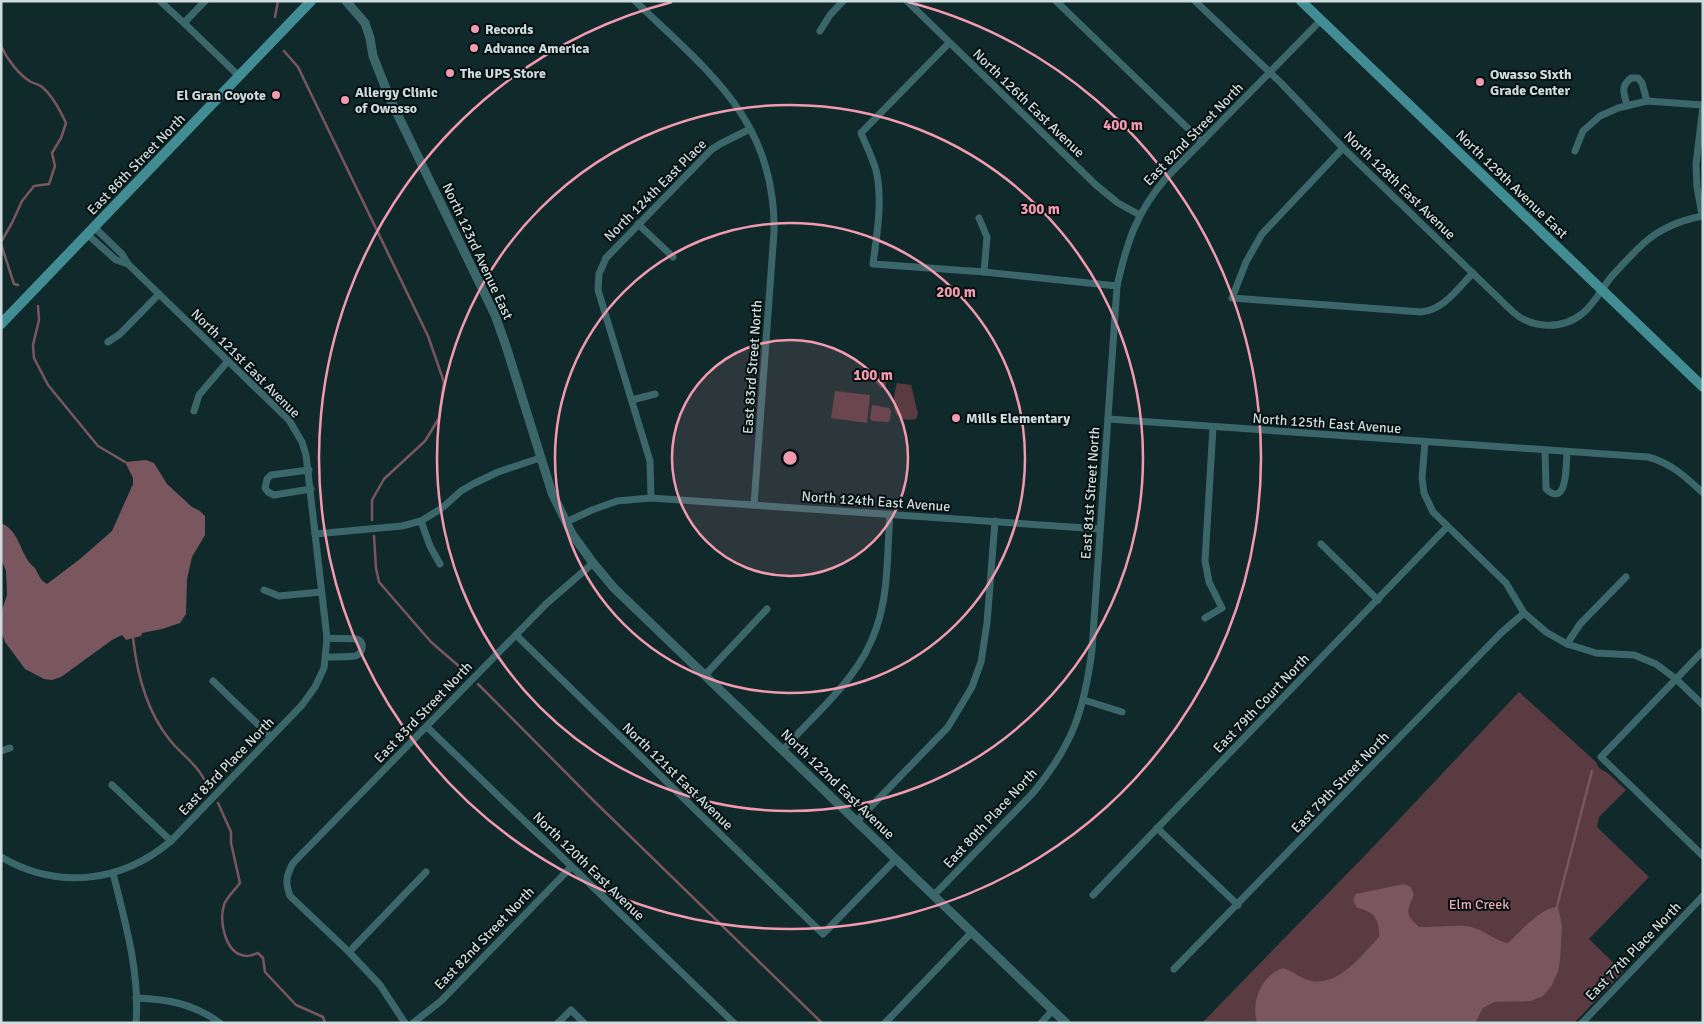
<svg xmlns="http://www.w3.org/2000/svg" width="1704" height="1024" font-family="Signika,sans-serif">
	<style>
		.green { fill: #5b3b42 }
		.water { fill: #7a565e }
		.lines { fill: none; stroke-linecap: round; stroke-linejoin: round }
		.stream { stroke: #7a565e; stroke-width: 2.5 }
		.minor { stroke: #3b676b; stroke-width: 7 }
		.tertiary { stroke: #3b676b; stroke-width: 9 }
		.secondary { stroke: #428d93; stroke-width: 10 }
		.ring { fill: none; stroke: #f29aaf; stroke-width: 2.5 }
		.poi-dot { fill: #f29aaf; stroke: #061011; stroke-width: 2 }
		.labels { text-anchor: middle; stroke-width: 4; stroke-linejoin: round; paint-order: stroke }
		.poi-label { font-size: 14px; font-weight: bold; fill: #cedcdd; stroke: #061011; text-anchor: start }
		.street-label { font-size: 14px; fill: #cedcdd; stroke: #061011 }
		.park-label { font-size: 14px; fill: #ecaab9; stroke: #061011 }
		.centre { fill: #f29aaf; stroke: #061011; stroke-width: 2.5 }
		.ring-label { font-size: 15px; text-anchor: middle; font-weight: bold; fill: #f29aaf; stroke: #061011; stroke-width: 4; stroke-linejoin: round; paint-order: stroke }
	</style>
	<rect width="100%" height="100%" fill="#10292b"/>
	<g class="green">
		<path d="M879,372L884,373L887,375L886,385L881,388L876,383V374Z"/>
		<path d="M897,383L911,385L918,414L916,419C889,424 892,401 897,383Z"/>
		<path d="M835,391L870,395L867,423L831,418Z"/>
		<path d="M872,405L889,408L891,411L890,420L888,422L873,421L870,419Z"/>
		<path d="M1519,692L1596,762L1599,768L1609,774L1626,790L1599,817L1597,827L1649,877L1589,939L1623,972L1574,1023H1202L1375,845Z"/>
	</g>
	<g class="water">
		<path d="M146,460L154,463L167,484L192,507L200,511L205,516V535L192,557L187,579L186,614L180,623L162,629L142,633L141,636L126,640L122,635L112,640L61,677L52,680L44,679L25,669L5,642L1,631V613L7,595L6,571L1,559V523C17,530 19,546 27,559C29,563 32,565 35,568C39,575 40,580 47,584L80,559L112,531L133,484V478L125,462Z"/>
		<path d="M1404,884L1411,887L1414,895C1407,911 1404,914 1419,927C1436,928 1454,924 1471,927C1485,930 1494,941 1508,943C1519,933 1542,906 1558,907L1562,926L1560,961L1558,971L1552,985L1543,996L1531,1001L1494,1002L1483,1008L1475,1023H1257C1251,1001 1261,976 1283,968C1292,971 1299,977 1308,980C1337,989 1361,956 1379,937C1380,921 1375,911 1357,908L1353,900L1356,894Z"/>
	</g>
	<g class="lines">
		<g class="stream">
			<path d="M275,17L278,1"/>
			<path d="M1,46C7,59 18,74 31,82C35,84 39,84 42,87C53,96 60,110 66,123L61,138L52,153L55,166L49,184L34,186L22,201L12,223L1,242"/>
			<path d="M284,51L298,67L428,336L444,382L439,418L425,441L384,479L372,500V520"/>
			<path d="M1,244L14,284L18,285"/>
			<path d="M38,306L39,320L33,345L34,358L48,385L98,446L125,462"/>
			<path d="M374,536L376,568L379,582L431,642L468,674"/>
			<path d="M133,638C137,674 146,710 169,739C178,751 190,759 198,770C203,776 207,784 210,790"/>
			<path d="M478,684L596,803L822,1023"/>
			<path d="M218,803L231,832V843L240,883C235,890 226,898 224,905C219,922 225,955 247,956C250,956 255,954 258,953L263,958L265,972L296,1005L323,1017L325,1023"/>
			<path d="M1556,910L1592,771"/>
		</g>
		<g class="minor">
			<path d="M160,1L184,23L239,76"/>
			<path d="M635,1C708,71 776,121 774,232L754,505"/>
			<path d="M907,1L1096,185L1118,203L1140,215"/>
			<path d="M1056,1L1202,142"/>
			<path d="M1195,1L1281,83L1343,148L1513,312C1532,329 1563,330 1583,313C1595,303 1602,288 1612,276C1622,265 1633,253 1644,243C1661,228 1681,220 1703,216"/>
			<path d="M184,23L205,1"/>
			<path d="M820,31L830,15L843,1"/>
			<path d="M949,43L861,133C866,145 872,157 876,170C883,201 877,233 873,264L984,272L1117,286"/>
			<path d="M1627,105C1624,93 1620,87 1631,78H1638L1642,83L1647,101"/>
			<path d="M1343,148L1262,234L1246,262L1232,298L1421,312C1444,310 1458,288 1473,273"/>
			<path d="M1575,151L1583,131L1600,116L1618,108L1647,101L1703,105"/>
			<path d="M1702,215L1697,187L1696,164L1703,107"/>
			<path d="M979,218L987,237L984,272"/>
			<path d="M638,224L673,257"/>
			<path d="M87,234L116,260L128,264"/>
			<path d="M108,342L120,334L159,294"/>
			<path d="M632,400L655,394"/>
			<path d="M194,411L199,395L228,361"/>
			<path d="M1108,419L1648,457C1671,463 1686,477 1703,493"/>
			<path d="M1425,442L1422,478L1424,493L1433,512L1506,583L1524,613L1546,632L1567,644L1596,653L1634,655L1656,664L1676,679L1703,705"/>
			<path d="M1545,450L1546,489C1568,509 1566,463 1567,452"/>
			<path d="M309,470L271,475L267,479L265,488L268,492L274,495L311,489"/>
			<path d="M651,498L1100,529"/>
			<path d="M421,521L430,546L440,564"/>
			<path d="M566,522L592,510L617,501L651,498L650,461L598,290L599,274L606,258L711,150L720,144L750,129"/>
			<path d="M315,534L402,526L421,521L442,508L461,491L473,484L498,472L540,458"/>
			<path d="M1321,544L1378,600"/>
			<path d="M264,590L279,596L321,592"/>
			<path d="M1205,618L1222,608L1209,582L1205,561L1213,427"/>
			<path d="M516,635L823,934L896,859"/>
			<path d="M1567,644L1580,624L1626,577"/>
			<path d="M1703,651L1601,757L1703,856"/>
			<path d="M326,657C335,657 346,657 355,656C363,654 366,641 356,639C347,638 336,639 327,638"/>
			<path d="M705,675L767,609"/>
			<path d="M213,681L271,737"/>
			<path d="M1084,700L1122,712"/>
			<path d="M427,727L734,1023"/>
			<path d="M783,750C816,712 860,678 876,629C889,593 887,552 890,514"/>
			<path d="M1,751L10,748"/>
			<path d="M112,785L171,841"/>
			<path d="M857,821L948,727L972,687L981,662L987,623L995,521"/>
			<path d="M1157,828L1238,905"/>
			<path d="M1,857C58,890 121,883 171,841L302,705L315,687L324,668L327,638L306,455L302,442L289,420L128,264L122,254L94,227"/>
			<path d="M113,873C125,922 140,972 136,1023"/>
			<path d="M934,895L1032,794C1072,746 1084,712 1092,650L1117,286C1127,242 1136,213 1166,178L1321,20"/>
			<path d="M1093,895L1447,527"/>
			<path d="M349,952L426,872"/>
			<path d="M1174,969L1501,633L1524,613"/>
			<path d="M136,998C168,999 194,1004 220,1023"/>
			<path d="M405,1023L380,985L349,952L290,896C285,882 286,876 293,863L546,604L593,563"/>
			<path d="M413,1023L441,1001L571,867"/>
			<path d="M558,1023L571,1010L584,1023"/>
			<path d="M885,1023L972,932"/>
			<path d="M1041,1023L1053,1010"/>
			<path d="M1582,1023L1703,896"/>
		</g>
		<path class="tertiary" d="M346,1L365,23L370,38L373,56L390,99L495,315L506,346L552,493L572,534L593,563L614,588L1066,1023"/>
		<g class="secondary">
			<path d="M1301,1L1703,387"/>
			<path d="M1,324L311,1"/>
		</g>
	</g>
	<circle cx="790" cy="458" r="118" fill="#f29aaf" fill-opacity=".12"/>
	<g class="ring">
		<circle cx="790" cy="458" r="118"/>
		<circle cx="790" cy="458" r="235"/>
		<circle cx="790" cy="458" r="353"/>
		<path d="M908 2A471 471 0 1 1 672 2"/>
	</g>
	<g class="poi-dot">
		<circle cx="475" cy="29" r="5"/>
		<circle cx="474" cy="48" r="5"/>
		<circle cx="450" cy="73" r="5"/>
		<circle cx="1480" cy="82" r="5"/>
		<circle cx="276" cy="95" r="5"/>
		<circle cx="345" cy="100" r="5"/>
		<circle cx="956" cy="418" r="5"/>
	</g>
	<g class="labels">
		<g class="poi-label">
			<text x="485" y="34">Records</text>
			<text x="484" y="53">Advance America</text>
			<text x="460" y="78">The UPS Store</text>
			<text x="1490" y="79">Owasso Sixth<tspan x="1490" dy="16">Grade Center</tspan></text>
			<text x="355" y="97">Allergy Clinic<tspan x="355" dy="16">of Owasso</tspan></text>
			<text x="266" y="100" text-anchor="end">El Gran Coyote</text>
			<text x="966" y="423">Mills Elementary</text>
		</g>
		<g class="street-label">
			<text transform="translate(1029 103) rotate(44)" y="5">North 126th East Avenue</text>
			<text transform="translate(1193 134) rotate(-46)" y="5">East 82nd Street North</text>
			<text transform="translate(136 164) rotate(-46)" y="5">East 86th Street North</text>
			<text transform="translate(1512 184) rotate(44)" y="5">North 129th Avenue East</text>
			<text transform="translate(1400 185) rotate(44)" y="5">North 128th East Avenue</text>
			<text transform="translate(655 190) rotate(-45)" y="5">North 124th East Place</text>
			<text transform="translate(478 251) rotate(65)" y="5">North 123rd Avenue East</text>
			<text transform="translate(246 363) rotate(45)" y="5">North 121st East Avenue</text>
			<text transform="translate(752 367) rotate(-86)" y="5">East 83rd Street North</text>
			<text transform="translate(1327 423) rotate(4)" y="5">North 125th East Avenue</text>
			<text transform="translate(1090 493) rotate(-86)" y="5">East 81st Street North</text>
			<text transform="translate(876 501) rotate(4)" y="5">North 124th East Avenue</text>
			<text transform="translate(1261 703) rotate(-46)" y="5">East 79th Court North</text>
			<text transform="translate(423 712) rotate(-46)" y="5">East 83rd Street North</text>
			<text transform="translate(226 766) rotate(-46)" y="5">East 83rd Place North</text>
			<text transform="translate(678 776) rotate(44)" y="5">North 121st East Avenue</text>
			<text transform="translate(1340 782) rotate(-46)" y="5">East 79th Street North</text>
			<text transform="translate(838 784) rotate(44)" y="5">North 122nd East Avenue</text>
			<text transform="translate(990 818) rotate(-47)" y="5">East 80th Place North</text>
			<text transform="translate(589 866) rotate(44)" y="5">North 120th East Avenue</text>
			<text transform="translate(484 938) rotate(-46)" y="5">East 82nd Street North</text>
			<text transform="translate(1633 951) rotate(-46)" y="5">East 77th Place North</text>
		</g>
		<g class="park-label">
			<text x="1479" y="909">Elm Creek</text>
		</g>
	</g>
	<circle cx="790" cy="458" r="8" class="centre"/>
	<g class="ring-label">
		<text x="1123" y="130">400 m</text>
		<text x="1040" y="214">300 m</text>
		<text x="956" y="297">200 m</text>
		<text x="873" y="380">100 m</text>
	</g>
	<rect width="1704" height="1024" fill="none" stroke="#cedcdd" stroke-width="5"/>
</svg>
